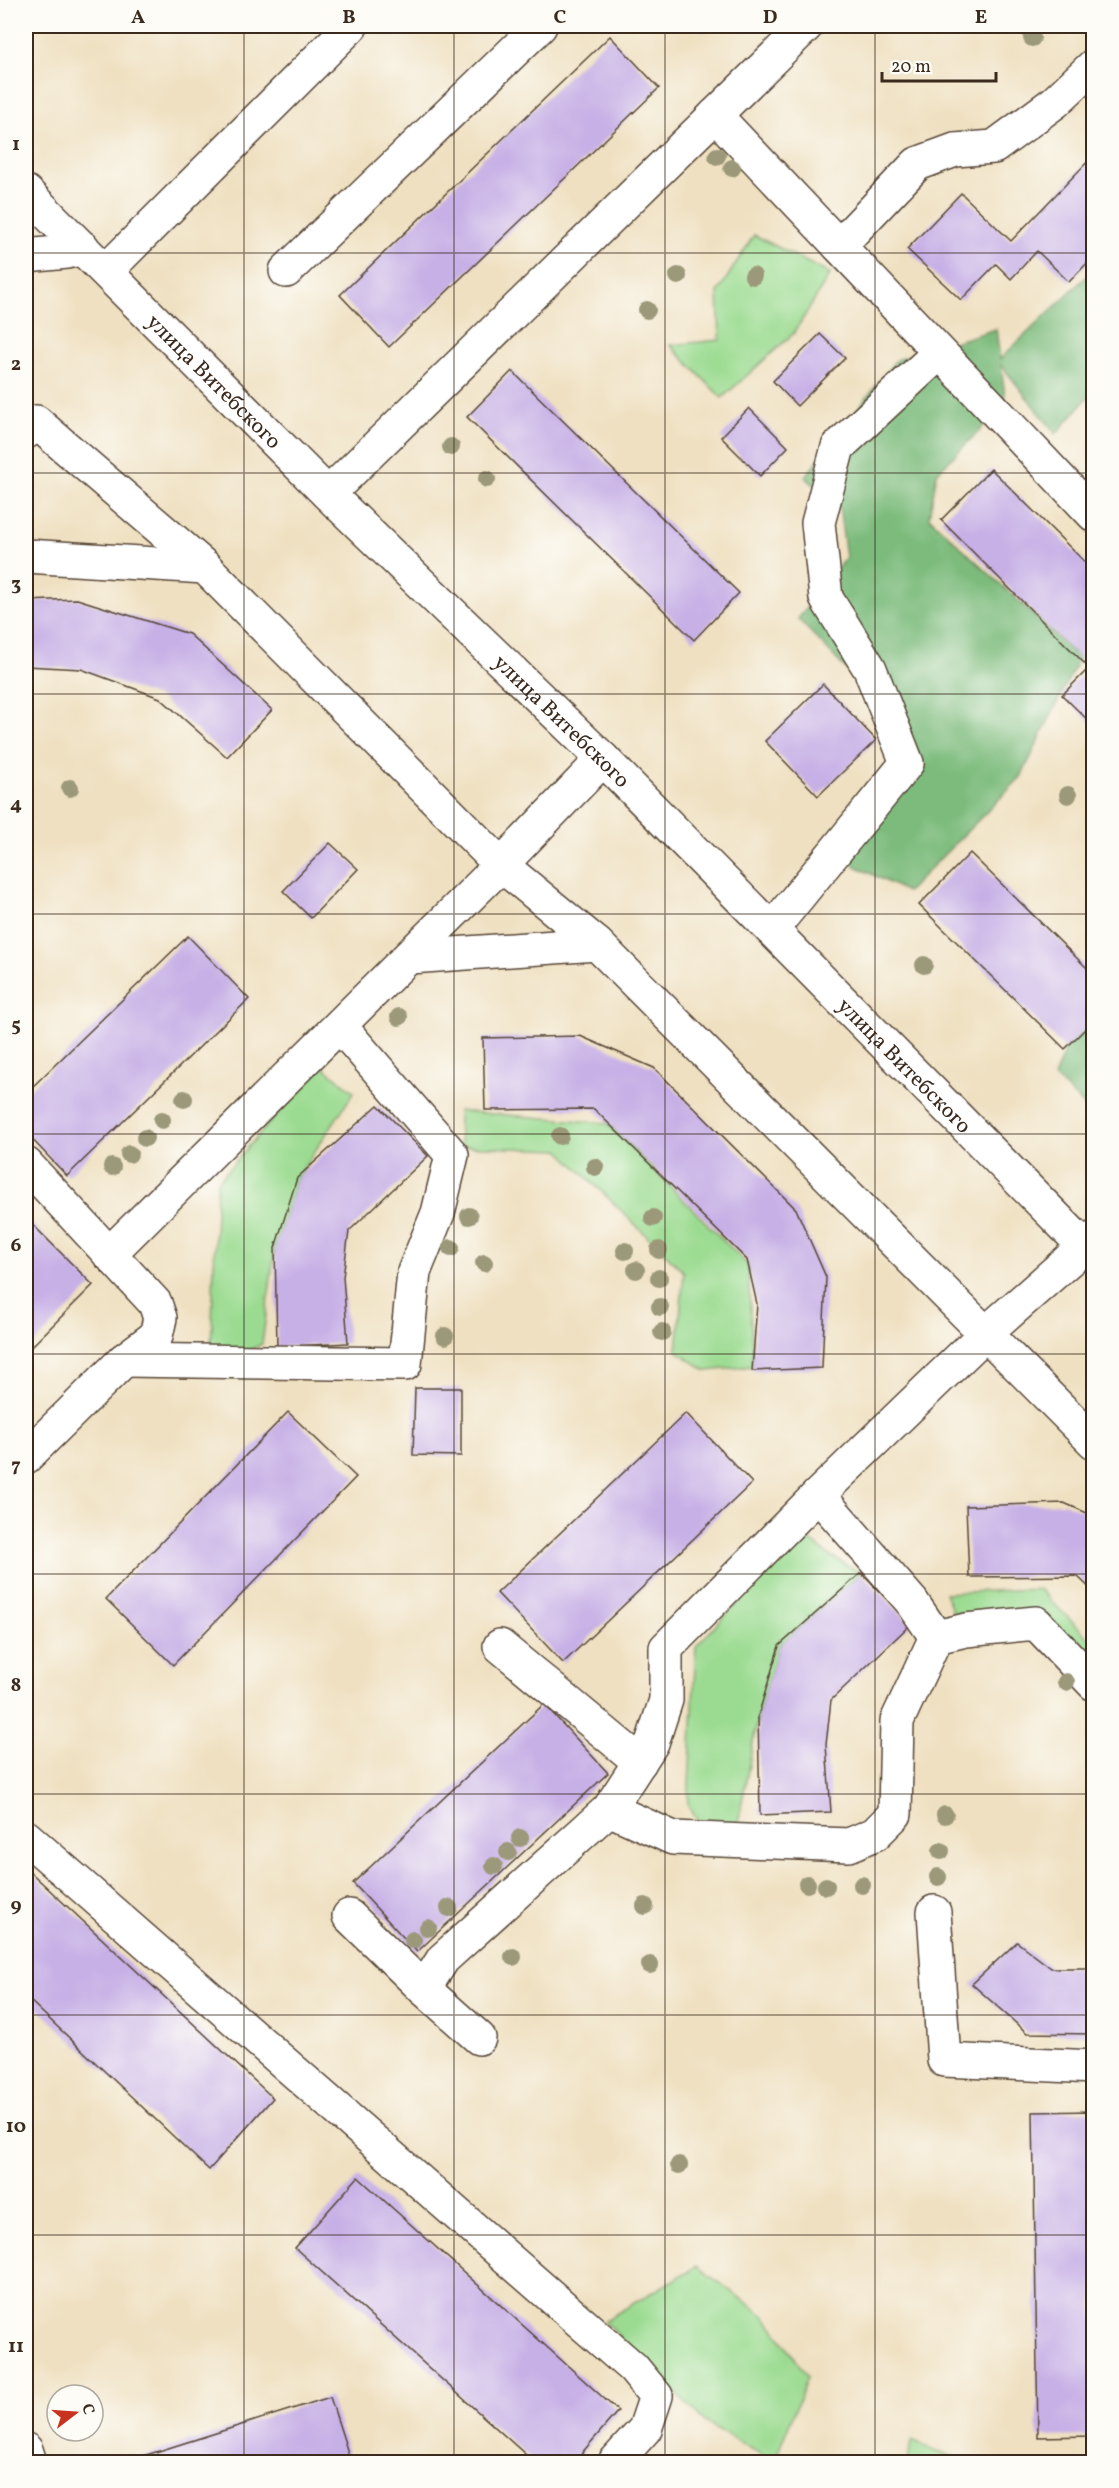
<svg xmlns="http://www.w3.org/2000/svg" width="1119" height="2488" font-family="Vollkorn,serif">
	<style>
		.green { fill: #9bdb91; stroke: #6b8258; stroke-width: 1.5 }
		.forest { fill: #7cbb7b; stroke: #5c724c; stroke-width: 1.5 }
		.building { fill: #c7b0e6 }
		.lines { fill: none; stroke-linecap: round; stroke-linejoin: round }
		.minor-casing { stroke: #564536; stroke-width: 36 }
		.minor { stroke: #fff; stroke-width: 33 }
		.tree { fill: #9c997a }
		.grid { fill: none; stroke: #3b2a1e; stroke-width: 1.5; stroke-opacity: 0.55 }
		.labels { text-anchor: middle; stroke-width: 6; stroke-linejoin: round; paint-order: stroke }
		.street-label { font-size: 22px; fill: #3b2a1e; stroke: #fdfcf7 }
		.neatline { fill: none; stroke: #3b2a1e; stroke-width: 2 }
		.grid-label { font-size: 20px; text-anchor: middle; font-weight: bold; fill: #3b2a1e }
	</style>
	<rect width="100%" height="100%" fill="#fdfcf7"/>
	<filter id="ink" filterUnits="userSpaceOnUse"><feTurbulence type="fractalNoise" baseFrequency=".0167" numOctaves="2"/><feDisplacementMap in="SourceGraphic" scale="12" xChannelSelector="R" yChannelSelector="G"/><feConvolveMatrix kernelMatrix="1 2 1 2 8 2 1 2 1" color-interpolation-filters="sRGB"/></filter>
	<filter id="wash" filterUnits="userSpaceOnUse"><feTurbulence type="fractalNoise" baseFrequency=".008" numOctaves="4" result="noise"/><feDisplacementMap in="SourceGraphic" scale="24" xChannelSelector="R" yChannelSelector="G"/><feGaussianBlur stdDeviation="1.35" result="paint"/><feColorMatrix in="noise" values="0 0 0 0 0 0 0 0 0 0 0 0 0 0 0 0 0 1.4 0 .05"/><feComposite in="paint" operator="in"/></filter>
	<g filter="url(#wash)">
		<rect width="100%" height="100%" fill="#efe0c1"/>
		<g class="green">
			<path d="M754,235L830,274L794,333L722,398L670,345L720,340L718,292Z"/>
			<path d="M321,1065L354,1092L297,1178L275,1248L262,1344L247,1352L211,1350L217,1182Z"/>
			<path d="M458,1111L607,1123L748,1265L753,1366L706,1371L677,1351L684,1272L559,1150L461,1146Z"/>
			<path d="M803,1535L829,1555L861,1573L779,1646L758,1716L736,1834L706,1833L688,1805L696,1646Z"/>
			<path d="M1039,1589L1093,1642V1676L1045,1624H958L945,1593Z"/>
			<path d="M697,2266L766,2317L808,2377L774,2462L705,2422L604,2321Z"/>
			<path d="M911,2441L967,2462H908Z"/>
		</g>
		<g class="forest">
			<path d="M1093,270V399L1090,395L1056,434L1001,365L1006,404L937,473L929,517L1079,658L1021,777L907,892L824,850L909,735L798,619L846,557L839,507L805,477L896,360L996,329L1000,359Z"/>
			<path d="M1093,1015V1111L1091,1112L1054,1077L1065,1049L1089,1016Z"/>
		</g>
		<g id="blocks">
			<g class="building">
				<path d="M697,26H710L704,32Z"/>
				<path d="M610,36L659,88L389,347L340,295Z"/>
				<path d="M1094,155V256L1069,282L1037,251L1011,279L996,264L961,300L907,249L961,193L1011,241Z"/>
				<path d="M820,334L845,358L797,406L773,381Z"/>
				<path d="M512,371L739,593L694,640L467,417Z"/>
				<path d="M749,408L788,447L760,476L721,437Z"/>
				<path d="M991,469L1094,571V726L1062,695L1089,668L941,520Z"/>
				<path d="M77,599L189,634L272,710L227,757L160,698L81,669L26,666V601Z"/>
				<path d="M823,684L876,740L818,796L765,741Z"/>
				<path d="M330,843L358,869L311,918L283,891Z"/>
				<path d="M970,853L1088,969L1094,963V1011L1089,1016L1094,1020L1065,1049L919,905Z"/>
				<path d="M188,936L249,999L67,1176L26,1133V1093Z"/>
				<path d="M580,1036L654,1068L796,1209L826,1277L822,1368L752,1371L757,1304L747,1260L594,1109L485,1110L483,1038Z"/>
				<path d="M378,1105L428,1156L349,1231L343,1277L348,1343L277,1347L275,1248L297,1178Z"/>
				<path d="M30,1222L93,1285L26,1352V1227Z"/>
				<path d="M415,1388H461V1456L413,1455Z"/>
				<path d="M288,1412L356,1477L173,1665L106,1599Z"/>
				<path d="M686,1413L752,1483L563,1663L497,1593Z"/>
				<path d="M1064,1503L1094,1516V1592L1077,1576L969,1577L966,1506Z"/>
				<path d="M861,1573L911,1624L831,1700L826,1745L831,1812L760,1815L758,1716L779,1646Z"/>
				<path d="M544,1704L608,1773L417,1952L353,1883Z"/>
				<path d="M26,1868L273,2098L209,2170L26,1997Z"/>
				<path d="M1017,1942L1051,1968H1094V2034L1027,2033L972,1984Z"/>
				<path d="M1094,2111V2436L1038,2437L1033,2112Z"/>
				<path d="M358,2177L618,2411L574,2462H534L295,2248Z"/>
				<path d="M330,2397L351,2462H124Z"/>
			</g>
		</g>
	</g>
	<g filter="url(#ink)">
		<use href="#blocks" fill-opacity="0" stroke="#564536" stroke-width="1.5"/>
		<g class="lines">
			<defs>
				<g id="minor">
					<path d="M1094,65L1055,102L994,147L955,150L917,164L839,246L1094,515"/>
					<path d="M715,115L839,246"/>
					<path id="s1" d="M26,192L328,494L603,759L1094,1256"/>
					<path d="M26,256L67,252L83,248"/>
					<path d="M106,271L351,26"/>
					<path d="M286,271L540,26"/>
					<path d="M26,432L36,422L205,567"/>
					<path d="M328,494L806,26"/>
					<path d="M26,556L205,567L501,865L603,759"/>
					<path d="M772,929L907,763L870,669L826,598L818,523L838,447L939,353"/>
					<path d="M410,957L597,944"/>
					<path d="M26,1164L155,1303L160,1318L156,1336L124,1360L26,1457"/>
					<path d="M109,1254L501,865L597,944L1094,1442"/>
					<path d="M124,1360L405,1364L414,1272L438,1213L452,1155L340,1026"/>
					<path d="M936,1637L966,1630L1036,1623L1094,1684"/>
					<path d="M500,1646L640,1762"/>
					<path d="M609,1809L673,1838L849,1845L875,1834L895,1814L897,1721L936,1637L912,1602L818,1495"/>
					<path d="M26,1837L633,2368L656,2396L645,2429L615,2462"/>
					<path d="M934,1912L944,2060L1094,2067"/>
					<path d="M349,1916L424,1989"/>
					<path d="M479,2038L424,1989L443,1959L609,1809L652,1743L666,1700V1648L818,1495L985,1334L1094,1238"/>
					<path d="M26,2450L30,2462"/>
				</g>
			</defs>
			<use href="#minor" class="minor-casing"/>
			<use href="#minor" class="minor"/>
		</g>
		<g class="tree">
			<circle cx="1032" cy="38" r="9"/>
			<circle cx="717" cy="156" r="9"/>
			<circle cx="732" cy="168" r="9"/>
			<circle cx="678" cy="276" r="9"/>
			<circle cx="753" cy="276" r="9"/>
			<circle cx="647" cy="310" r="9"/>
			<circle cx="451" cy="447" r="9"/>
			<circle cx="487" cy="479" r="9"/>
			<circle cx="70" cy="788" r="9"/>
			<circle cx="1068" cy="795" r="9"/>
			<circle cx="924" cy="965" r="9"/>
			<circle cx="399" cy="1017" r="9"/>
			<circle cx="184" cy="1099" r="9"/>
			<circle cx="162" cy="1120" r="9"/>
			<circle cx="560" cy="1136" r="9"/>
			<circle cx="145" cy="1138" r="9"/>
			<circle cx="129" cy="1154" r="9"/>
			<circle cx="112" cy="1167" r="9"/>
			<circle cx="595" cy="1167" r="9"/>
			<circle cx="469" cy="1216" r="9"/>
			<circle cx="653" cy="1218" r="9"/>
			<circle cx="451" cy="1248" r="9"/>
			<circle cx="659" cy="1250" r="9"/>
			<circle cx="625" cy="1251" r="9"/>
			<circle cx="484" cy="1263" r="9"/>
			<circle cx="636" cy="1270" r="9"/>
			<circle cx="659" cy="1278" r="9"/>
			<circle cx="660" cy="1307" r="9"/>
			<circle cx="662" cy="1332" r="9"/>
			<circle cx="445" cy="1336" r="9"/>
			<circle cx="1066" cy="1682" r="9"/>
			<circle cx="945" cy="1815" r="9"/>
			<circle cx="520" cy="1838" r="9"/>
			<circle cx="941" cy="1851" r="9"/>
			<circle cx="508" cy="1852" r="9"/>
			<circle cx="494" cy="1866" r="9"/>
			<circle cx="938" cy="1877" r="9"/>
			<circle cx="807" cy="1884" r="9"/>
			<circle cx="862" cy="1885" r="9"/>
			<circle cx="826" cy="1886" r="9"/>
			<circle cx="645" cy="1906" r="9"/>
			<circle cx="449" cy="1908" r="9"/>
			<circle cx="428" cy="1928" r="9"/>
			<circle cx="413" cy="1940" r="9"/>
			<circle cx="513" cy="1957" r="9"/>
			<circle cx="650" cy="1965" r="9"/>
			<circle cx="679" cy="2165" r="9"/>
		</g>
	</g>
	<path class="grid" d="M244,26V2462M454,26V2462M665,26V2462M875,26V2462M26,253H1094M26,473H1094M26,694H1094M26,914H1094M26,1134H1094M26,1354H1094M26,1574H1094M26,1794H1094M26,2015H1094M26,2235H1094"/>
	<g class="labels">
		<g class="street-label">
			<text dy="8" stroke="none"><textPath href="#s1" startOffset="267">улица Витебского</textPath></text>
			<text dy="8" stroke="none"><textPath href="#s1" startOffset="753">улица Витебского</textPath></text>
			<text dy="8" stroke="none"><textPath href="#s1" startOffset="1239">улица Витебского</textPath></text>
		</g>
	</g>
	<rect width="1119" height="2488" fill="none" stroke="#fdfcf7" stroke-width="66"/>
	<g transform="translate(75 2413) rotate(73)"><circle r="28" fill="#fdfcf7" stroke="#afa8a0" stroke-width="1.5"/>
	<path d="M0-4.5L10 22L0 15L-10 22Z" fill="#c8321e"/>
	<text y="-9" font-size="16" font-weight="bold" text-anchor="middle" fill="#3b2a1e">С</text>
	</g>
	<path d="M882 72v9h114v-9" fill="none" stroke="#3b2a1e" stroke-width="3"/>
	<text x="891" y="72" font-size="18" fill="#3b2a1e" stroke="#fdfcf7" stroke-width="4.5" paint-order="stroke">20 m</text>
	<rect x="33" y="33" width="1053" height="2422" class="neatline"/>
	<g class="grid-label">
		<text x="138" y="23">A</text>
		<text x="349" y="23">B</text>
		<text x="560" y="23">C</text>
		<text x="770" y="23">D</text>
		<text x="981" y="23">E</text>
		<text x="16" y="150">1</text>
		<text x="16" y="370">2</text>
		<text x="16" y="590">3</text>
		<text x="16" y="810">4</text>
		<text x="16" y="1031">5</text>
		<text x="16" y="1251">6</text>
		<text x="16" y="1471">7</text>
		<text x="16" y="1691">8</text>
		<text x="16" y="1911">9</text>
		<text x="16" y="2132">10</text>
		<text x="16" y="2352">11</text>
	</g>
</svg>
